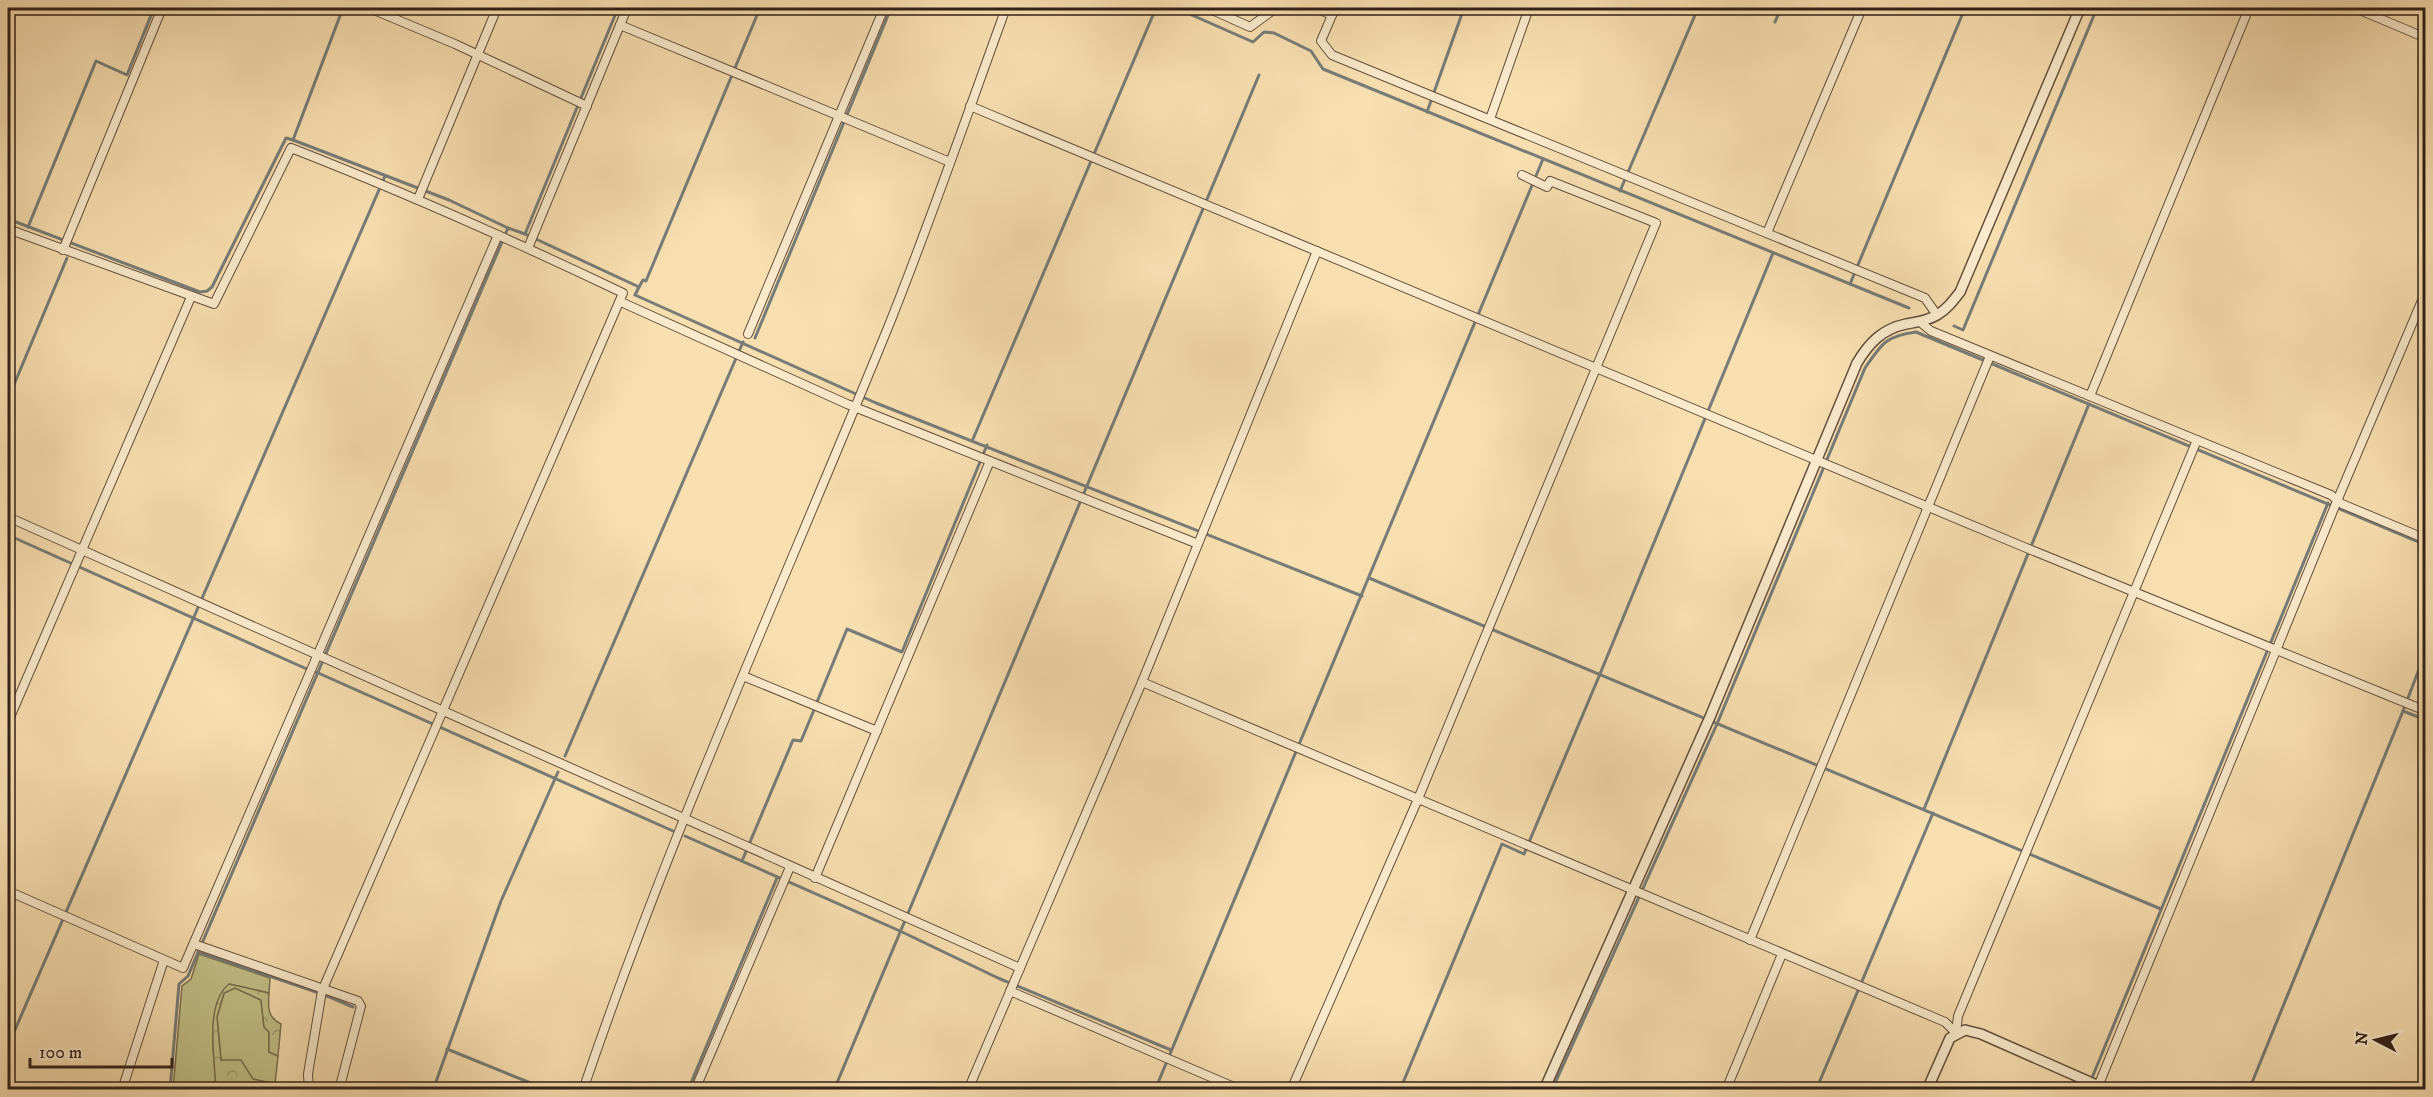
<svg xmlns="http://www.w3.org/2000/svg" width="2433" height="1097" font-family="'IM FELL DW Pica',serif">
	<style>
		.green { fill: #c2c188; stroke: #7a7050; stroke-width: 1.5 }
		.forest { fill: url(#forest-crowns); stroke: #7a7050; stroke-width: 1.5 }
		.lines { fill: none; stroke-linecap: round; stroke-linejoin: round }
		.stream { stroke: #767c77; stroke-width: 3 }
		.minor-casing { stroke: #64503e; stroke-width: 10 }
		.tertiary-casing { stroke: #64503e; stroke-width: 12 }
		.minor { stroke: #faeacc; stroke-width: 8 }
		.tertiary { stroke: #faeacc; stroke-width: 9 }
	</style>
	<defs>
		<pattern id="forest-crowns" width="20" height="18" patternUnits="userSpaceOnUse" patternTransform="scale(1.5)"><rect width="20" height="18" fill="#c2c188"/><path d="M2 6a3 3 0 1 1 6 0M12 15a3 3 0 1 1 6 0" fill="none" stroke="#9e9c6e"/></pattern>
	</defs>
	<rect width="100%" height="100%" fill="#f8dfb0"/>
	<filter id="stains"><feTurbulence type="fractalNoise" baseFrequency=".00333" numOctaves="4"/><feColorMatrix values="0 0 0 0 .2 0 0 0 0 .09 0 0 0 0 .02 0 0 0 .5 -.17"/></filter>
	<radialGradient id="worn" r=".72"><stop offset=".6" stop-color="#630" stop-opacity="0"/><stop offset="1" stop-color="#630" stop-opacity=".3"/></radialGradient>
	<g class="green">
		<path d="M199,954L270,978L269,993L230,984C204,1004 215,1060 216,1089L173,1090L182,986L191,979Z"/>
		<path d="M235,988L261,1000L264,1027L269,1032V1052L278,1056L275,1084L253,1079L221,1060L217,1017L224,993Z"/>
	</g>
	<path class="forest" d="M229,984L269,993C268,1007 267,1017 281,1024L278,1056L269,1052V1032L264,1027L261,1000L235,988L224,993L217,1017L221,1060H241L253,1079L275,1084L266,1089H216C215,1060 204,1004 229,984Z"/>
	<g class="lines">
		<g class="stream">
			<path d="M1176,8L1253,42L1264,32L1274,33L1311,51L1323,69L1909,308"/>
			<path d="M1775,22L1781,8"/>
			<path d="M1427,112L1464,8"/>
			<path d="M293,140L343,8"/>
			<path d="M1620,191L1698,8"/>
			<path d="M8,219L200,292L207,291L212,287L286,138L293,140L449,200L508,228L525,234L639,287L635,295L876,403L1362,596"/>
			<path d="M28,227L96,61L127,75L154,8"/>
			<path d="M525,234L618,8"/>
			<path d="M1850,284L1965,8"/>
			<path d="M639,287L643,280L646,281L760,8"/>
			<path d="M1954,326L1963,330L2097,8"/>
			<path d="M755,338L891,8"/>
			<path d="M8,399L67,258"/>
			<path d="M973,439L1156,8"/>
			<path d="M8,535L309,670"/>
			<path d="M1369,578L2161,909"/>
			<path d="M2426,651L2403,711L2426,720"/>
			<path d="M316,672L673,831"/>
			<path d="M817,702L847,629L902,652L987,445"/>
			<path d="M565,756L743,342"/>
			<path d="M1924,809L2089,404"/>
			<path d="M685,836L900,931L998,978L1171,1050"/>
			<path d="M742,861L793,740L801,741L814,710"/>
			<path d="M198,952L325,995L353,1007"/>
			<path d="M8,1046L385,176"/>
			<path d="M447,1049L548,1090"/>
			<path d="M170,1090L179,984L188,976L508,228"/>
			<path d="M433,1090L501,901L558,772"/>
			<path d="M688,1090L777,878"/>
			<path d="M834,1090L1259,75"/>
			<path d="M1155,1090L1543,159"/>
			<path d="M1400,1090L1502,844L1524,854L1600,674L1773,253"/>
			<path d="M1552,1090L1717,724L1865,368C1882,343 1886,336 1916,332L2426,545"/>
			<path d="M1816,1090L1933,813"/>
			<path d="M2087,1090L2328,503"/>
			<path d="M2249,1090L2403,711"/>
		</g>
		<defs>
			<g id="minor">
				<path d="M369,8L455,44L587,106"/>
				<path d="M1208,8L1250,27L1276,8"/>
				<path d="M1315,8L1332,15"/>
				<path d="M1335,8L1321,41L1332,55L1925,298L1937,315"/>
				<path d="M2355,8L2426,38"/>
				<path d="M620,25L950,162"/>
				<path d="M970,106L2024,547L2426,711"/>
				<path d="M1490,119L1529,8"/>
				<path d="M418,199L497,8"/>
				<path d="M8,229L214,304L291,148C404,192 514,241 623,293L322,991L308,1074L309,1090"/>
				<path d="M1767,233L1862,8"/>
				<path d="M528,248L627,8"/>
				<path d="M63,250L162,8"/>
				<path d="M621,302L847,404L1198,544"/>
				<path d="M1920,322L1931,331L2331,495L2342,504L2426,539"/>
				<path d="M748,334L884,8"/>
				<path d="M2090,396L2249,8"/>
				<path d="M8,517L1020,968"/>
				<path d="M743,676L877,731"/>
				<path d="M1142,682L1945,1022L1956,1033"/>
				<path d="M8,722L191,297"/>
				<path d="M815,878L990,461"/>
				<path d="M8,891L183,968L498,235"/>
				<path d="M1750,940L1990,356"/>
				<path d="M194,944L358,1001L361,1006L339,1090"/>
				<path d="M1010,991L1241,1090"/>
				<path d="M1956,1033L1958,1016L2197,440"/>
				<path d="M2097,1089L2337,501L2426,291"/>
				<path d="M122,1090L164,960"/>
				<path d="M583,1090C672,828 787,576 891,320C932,217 968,112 1006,8"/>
				<path d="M695,1090L790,867"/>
				<path d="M968,1090L1142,682L1317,251"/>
				<path d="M1291,1090L1418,799L1656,223L1550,181L1547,187L1522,175"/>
				<path d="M1726,1090L1782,954"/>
			</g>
			<g id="tertiary">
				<path d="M1544,1090L1710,717L1857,363C1869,343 1882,329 1906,324C1917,322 1927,321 1937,315C1947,309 1953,301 1960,292L2080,8"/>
				<path d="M1927,1090L1950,1038L1965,1030L1981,1034L2108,1090"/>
			</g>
		</defs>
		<use href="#minor" class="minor-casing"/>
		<use href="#tertiary" class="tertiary-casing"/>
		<use href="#minor" class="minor"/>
		<use href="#tertiary" class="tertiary"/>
	</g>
	<rect width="2433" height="1097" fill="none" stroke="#f8dfb0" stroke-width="30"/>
	<rect x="9" y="9" width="2415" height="1079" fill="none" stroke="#322018" stroke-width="3"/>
	<rect x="15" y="15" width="2403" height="1067" fill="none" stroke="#322018" stroke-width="1.5"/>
	<g transform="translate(2376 1040) rotate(277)" stroke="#faeacc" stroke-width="4.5" paint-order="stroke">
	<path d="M0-4.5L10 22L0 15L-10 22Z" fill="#322018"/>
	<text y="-9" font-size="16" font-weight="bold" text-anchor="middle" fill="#322018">N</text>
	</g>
	<path d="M30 1058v9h142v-9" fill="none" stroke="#322018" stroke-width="3"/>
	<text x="39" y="1058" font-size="18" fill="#322018" stroke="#faeacc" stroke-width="4.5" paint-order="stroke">100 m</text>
	<rect width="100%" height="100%" filter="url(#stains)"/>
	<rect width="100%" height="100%" fill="url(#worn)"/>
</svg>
